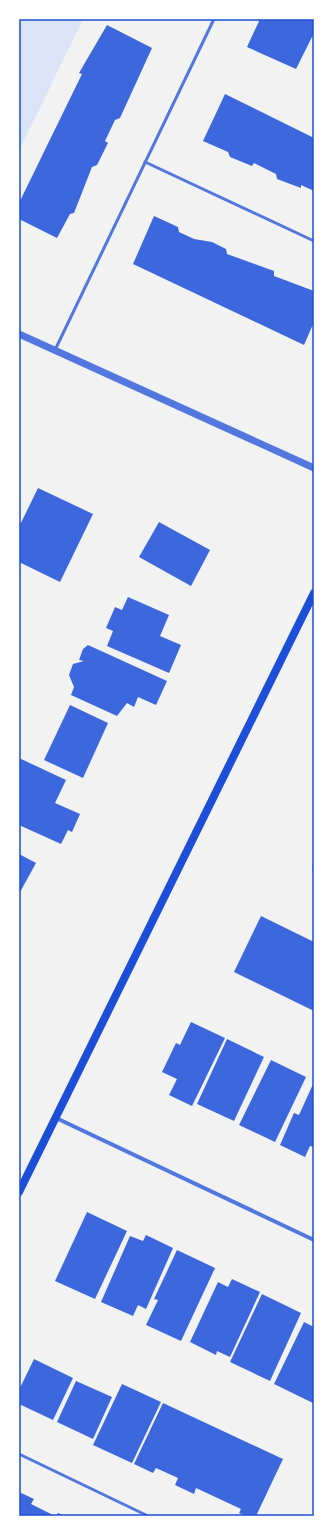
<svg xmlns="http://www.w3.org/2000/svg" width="333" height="1535" font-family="'Golos Text',sans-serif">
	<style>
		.green { fill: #dbe4f7 }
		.building { fill: #3d67dc }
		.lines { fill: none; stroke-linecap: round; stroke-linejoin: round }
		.service { stroke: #5277de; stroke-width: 3 }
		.minor { stroke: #5277de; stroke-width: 4 }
		.tertiary { stroke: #5277de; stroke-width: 7 }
		.secondary { stroke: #1d4ed8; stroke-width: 8 }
		.neatline { fill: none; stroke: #1d4ed8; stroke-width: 1.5 }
	</style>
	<rect width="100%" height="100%" fill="#f2f2f2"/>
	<path class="green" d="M19,19H83L19,151Z"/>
	<g class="building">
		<path d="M260,19L263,21L264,19H314V33L296,69L247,47Z"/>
		<path d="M107,25L152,48L120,118L115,120L105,141L108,143L97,165L92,167L74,213L70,214L57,238L19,219V203L82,74L79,73Z"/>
		<path d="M225,94L314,138V191L301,185V188L277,179L276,174L254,163L252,166L230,157L228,152L203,141Z"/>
		<path d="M154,216L178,227L179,232L194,239L212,242L226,249L227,254L274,271V276L314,291V322L304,345L133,264Z"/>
		<path d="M38,488L93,514L60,582L19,562V527Z"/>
		<path d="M159,522L210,550L191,586L139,557Z"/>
		<path d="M128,597L169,615L160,636L181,645L169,673L107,646L113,631L106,628L115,607L122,610Z"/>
		<path d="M88,645L167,681L156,705L138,697L134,707L127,703L117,716L71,695L74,687L69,675L73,664L84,661L79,660L83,649Z"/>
		<path d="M70,705L108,723L83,778L44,760Z"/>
		<path d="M19,758L66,780L55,803L80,814L72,832L68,830L61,844L19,825Z"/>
		<path d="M19,854L36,863L19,894Z"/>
		<path d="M261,916L314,942V1011L234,972Z"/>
		<path d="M191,1022L225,1038L192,1106L169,1095L177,1079L162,1072L176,1043L180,1045Z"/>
		<path d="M227,1039L264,1057L234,1121L197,1104Z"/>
		<path d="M271,1060L306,1077L275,1142L239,1125Z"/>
		<path d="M314,1082V1147L310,1146L305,1157L280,1145L294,1113L299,1115Z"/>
		<path d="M87,1212L127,1231L95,1299L55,1281Z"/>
		<path d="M146,1235L173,1248L146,1309L138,1305L133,1316L101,1302L130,1236L143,1241Z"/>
		<path d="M177,1250L215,1268L181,1341L146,1325L158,1300L154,1299Z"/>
		<path d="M232,1279L260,1292L230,1357L217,1351L216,1355L190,1342L218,1282L228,1287Z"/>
		<path d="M262,1294L301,1313L270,1381L230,1362Z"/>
		<path d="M304,1322L314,1327V1401L313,1403L274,1384Z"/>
		<path d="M34,1359L73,1378L53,1420L19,1404V1390Z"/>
		<path d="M76,1381L112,1397L93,1439L57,1422Z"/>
		<path d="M122,1384L161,1402L132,1463L93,1445Z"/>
		<path d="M163,1403L283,1459L256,1516H247L239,1513L241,1509L196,1488L194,1494L175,1485L178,1478L156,1468L153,1473L134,1464Z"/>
		<path d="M19,1492L34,1499L31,1504L53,1515L52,1516H19Z"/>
		<path d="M58,1513L65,1516H56Z"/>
	</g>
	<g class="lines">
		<g class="service">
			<path d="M145,162L314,241"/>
			<path d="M55,350L214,19"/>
			<path d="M314,866V872"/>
			<path d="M19,1454L148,1516"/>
		</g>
		<path class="minor" d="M56,1118L314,1240"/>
		<path class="tertiary" d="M19,334L314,468"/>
		<path class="secondary" d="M19,1192L314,593"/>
	</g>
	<rect width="333" height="1535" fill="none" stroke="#ffffff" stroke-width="40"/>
	<rect x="20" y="20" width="293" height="1495" class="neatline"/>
</svg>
